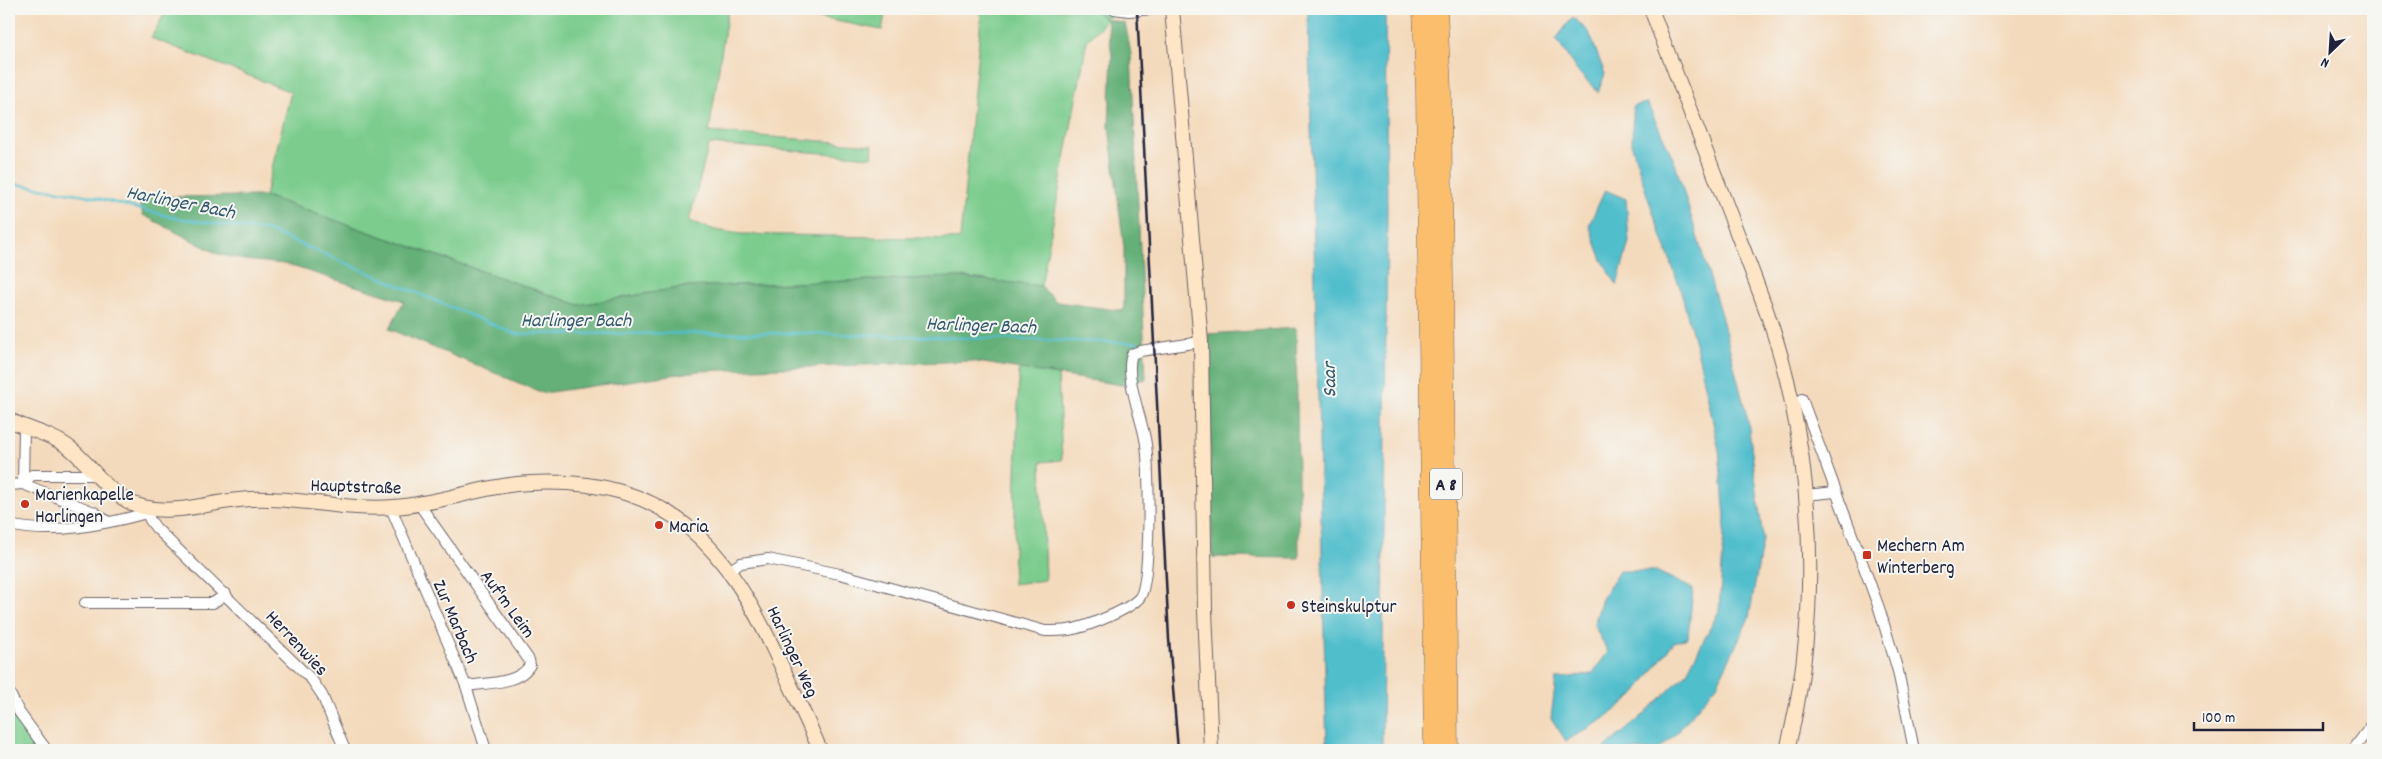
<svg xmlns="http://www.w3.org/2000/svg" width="2382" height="759" font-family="Dekko,sans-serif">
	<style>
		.green { fill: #7ccc8d; stroke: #4f7764 }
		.forest { fill: #65b078; stroke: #44695a }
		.water { fill: #51becc; stroke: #3a7084 }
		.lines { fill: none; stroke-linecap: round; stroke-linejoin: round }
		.stream { stroke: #51becc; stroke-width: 2.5 }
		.street-casing { stroke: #6c6268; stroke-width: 12 }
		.secondary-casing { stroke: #6c6268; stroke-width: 16 }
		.highway-casing { stroke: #6c6268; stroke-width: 19 }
		.street { stroke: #fff; stroke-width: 10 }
		.secondary { stroke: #fde5c5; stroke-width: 14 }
		.highway { stroke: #fabe6d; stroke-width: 18 }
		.rail { stroke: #22223b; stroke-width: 2.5 }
		.poi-dot { fill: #c8321e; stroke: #f6f6f2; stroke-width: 2 }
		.labels { text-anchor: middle; stroke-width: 4; stroke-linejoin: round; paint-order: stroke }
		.shield { fill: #f6f6f2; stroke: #626272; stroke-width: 1 }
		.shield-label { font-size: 18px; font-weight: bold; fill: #22223b }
		.street-label { font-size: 19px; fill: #22223b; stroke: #f6f6f2 }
		.poi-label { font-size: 19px; fill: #22223b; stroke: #f6f6f2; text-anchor: start }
		.water-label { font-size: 20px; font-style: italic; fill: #32596e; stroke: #f6f6f2 }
	</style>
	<rect width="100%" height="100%" fill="#f6f6f2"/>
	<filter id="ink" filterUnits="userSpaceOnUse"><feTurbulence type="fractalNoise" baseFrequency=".02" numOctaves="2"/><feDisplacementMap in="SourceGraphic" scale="10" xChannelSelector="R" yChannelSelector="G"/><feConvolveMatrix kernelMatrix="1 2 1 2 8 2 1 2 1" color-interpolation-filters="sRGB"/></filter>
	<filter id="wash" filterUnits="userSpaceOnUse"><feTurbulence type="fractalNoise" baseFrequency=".0096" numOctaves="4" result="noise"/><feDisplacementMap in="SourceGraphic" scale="20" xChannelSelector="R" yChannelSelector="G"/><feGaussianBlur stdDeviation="1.12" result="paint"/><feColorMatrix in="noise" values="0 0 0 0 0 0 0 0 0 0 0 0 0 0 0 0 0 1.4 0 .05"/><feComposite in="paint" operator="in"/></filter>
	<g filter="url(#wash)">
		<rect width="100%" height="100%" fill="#f4dabc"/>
		<g class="green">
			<path d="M167,9H728L709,132L873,145L872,157L709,144L689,221L715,230L741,234L960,239L981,18L978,9H1092L1107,20L1087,41L1041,286L957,277L684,287L579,305L265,196L291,92L151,38Z"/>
			<path d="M773,9H857L885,14L882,30Z"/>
			<path d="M1019,368L1058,375L1062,460L1041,462L1045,580L1013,584Z"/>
			<path d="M9,698L45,750H9Z"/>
		</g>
		<g class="forest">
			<path d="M1092,9H1116L1107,19L1125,23L1131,54L1146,379L1121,385L971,361L700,371L543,393L389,329L404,301L285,264L245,260L218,254L143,215L137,197L265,196L579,305L684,287L957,277L1041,286L1057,302L1124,311V248L1109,126L1112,55L1107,20Z"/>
			<path d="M1296,328L1299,558L1212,557L1208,334Z"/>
		</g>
		<g class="water">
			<path d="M1308,9H1385L1387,211L1382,750H1327Z"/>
			<path d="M1573,17L1589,32L1605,74L1598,92L1577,71L1556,39Z"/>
			<path d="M1647,103L1674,160L1721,315L1748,421L1763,539L1749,618L1717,685L1673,737L1658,750H1602L1639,719L1686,674L1719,611L1725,517L1719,450L1699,358L1680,288L1648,198L1632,146L1633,106Z"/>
			<path d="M1605,190L1626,199L1629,242L1617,285L1602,260L1589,225Z"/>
			<path d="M1619,571H1656L1693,589L1688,638L1674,642L1635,694L1604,719L1566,741L1551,718L1556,679L1592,674L1608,652L1594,625L1602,599Z"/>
		</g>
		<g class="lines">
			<path class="stream" d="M9,183L85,195L175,218L269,231L515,334L804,333L1138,343"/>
		</g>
	</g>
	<g filter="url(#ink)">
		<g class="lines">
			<defs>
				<g id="street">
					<path d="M1114,9L1129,11L1155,9"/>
					<path d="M1802,399L1879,608L1898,671L1914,750"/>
					<path d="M94,475H32L23,484L94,512L107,521"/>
					<path d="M9,485L23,484L24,427"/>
					<path d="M1806,495L1835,492"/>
					<path d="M419,504L529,660L530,665C519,684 487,683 466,686"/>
					<path d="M145,508L150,520L156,528L312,680L322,695L345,750"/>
					<path d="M391,508L466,686L486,750"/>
					<path d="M9,525C54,535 103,525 147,513"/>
					<path d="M730,570L741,563L768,559L840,574L1045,631C1053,631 1061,631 1068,630C1084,628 1130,610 1140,597C1151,583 1150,460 1145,439C1141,416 1124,375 1132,354L1140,351L1201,342"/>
					<path d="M85,603H213L226,594"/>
					<path d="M9,692L19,712L46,749"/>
					<path d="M2353,750L2373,723"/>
				</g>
				<g id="secondary">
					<path d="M1172,9L1201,342L1205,611L1211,750"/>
					<path d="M1651,9C1679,81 1707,153 1734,225C1756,282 1779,338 1791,398C1816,513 1816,636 1787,750"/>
					<path d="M9,420C29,430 54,435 71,449C96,470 109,498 143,507C178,516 215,500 251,499C298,497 347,511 394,507C440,504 484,485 530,483C671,476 727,547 781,665C794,693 808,721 820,750"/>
				</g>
				<g id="highway">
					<path d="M1422,9L1425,91L1433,750"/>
					<path d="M1438,9L1442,90L1449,750"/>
				</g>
			</defs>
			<use href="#street" class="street-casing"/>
			<use href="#secondary" class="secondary-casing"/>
			<use href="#highway" class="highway-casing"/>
			<use href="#street" class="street"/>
			<use href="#secondary" class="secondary"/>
			<use href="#highway" class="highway"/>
			<path class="rail" d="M1137,9L1169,639L1178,750"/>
		</g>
	</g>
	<g class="poi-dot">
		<circle cx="25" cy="504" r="5"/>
		<circle cx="659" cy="525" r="5"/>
		<rect x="1862" y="550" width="10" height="10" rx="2.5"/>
		<circle cx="1291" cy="605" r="5"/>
	</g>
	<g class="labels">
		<rect class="shield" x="1430" y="468.5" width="32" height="31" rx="4"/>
		<g class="shield-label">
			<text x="1446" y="490">A 8</text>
		</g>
		<g class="street-label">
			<text transform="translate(356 485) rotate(2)" y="7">Hauptstraße</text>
			<text transform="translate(509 603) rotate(54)" y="7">Auf'm Leim</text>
			<text transform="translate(457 621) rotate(67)" y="7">Zur Marbach</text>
			<text transform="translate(298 642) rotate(47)" y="7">Herrenwies</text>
			<text transform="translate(794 651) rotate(65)" y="7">Harlinger Weg</text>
		</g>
		<g class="poi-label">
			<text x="35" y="500">Marienkapelle<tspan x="35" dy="22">Harlingen</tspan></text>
			<text x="669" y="532">Maria</text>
			<text x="1877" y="551">Mechern Am<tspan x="1877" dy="22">Winterberg</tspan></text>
			<text x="1301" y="612">Steinskulptur</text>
		</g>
		<g class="water-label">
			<text transform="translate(181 201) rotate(11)" y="7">Harlinger Bach</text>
			<text x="576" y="326">Harlinger Bach</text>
			<text transform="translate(981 324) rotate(2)" y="7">Harlinger Bach</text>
			<text transform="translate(1328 380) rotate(-91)" y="7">Saar</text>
		</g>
	</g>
	<rect width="2382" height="759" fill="none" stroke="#f6f6f2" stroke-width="30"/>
	<g transform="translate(2330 52) rotate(205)" stroke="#f6f6f2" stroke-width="4" paint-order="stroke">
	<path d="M0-4L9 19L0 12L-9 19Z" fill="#22223b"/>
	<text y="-8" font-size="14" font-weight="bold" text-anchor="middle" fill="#22223b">N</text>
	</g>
	<path d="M2194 722v8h129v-8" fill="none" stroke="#22223b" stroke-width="2.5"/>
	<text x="2202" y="722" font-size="15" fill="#22223b" stroke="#f6f6f2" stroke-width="4" paint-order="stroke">100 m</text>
</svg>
